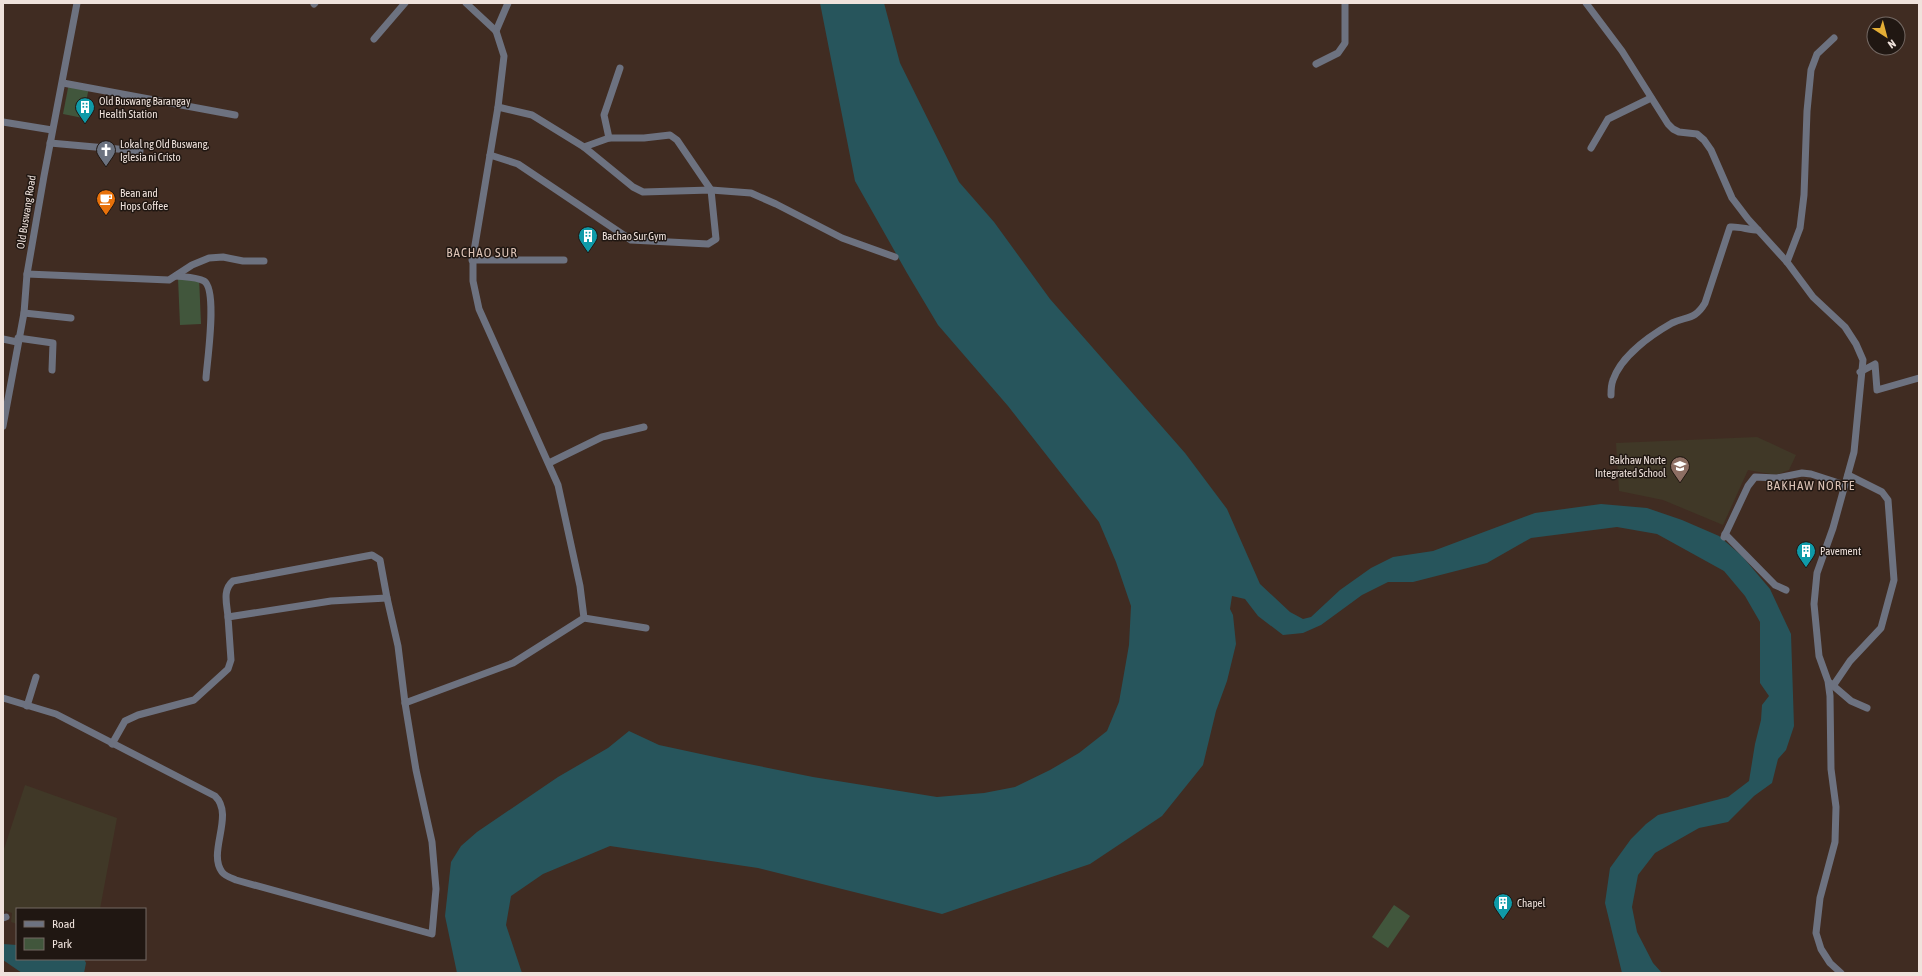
<svg xmlns="http://www.w3.org/2000/svg" width="1922" height="976" font-family="'Asap Condensed',sans-serif">
	<style>
		.education { fill: #403827 }
		.green { fill: #41563c }
		.water { fill: #27555c }
		.lines { fill: none; stroke-linecap: round; stroke-linejoin: round }
		.minor { stroke: #6d7280; stroke-width: 7 }
		.labels { text-anchor: middle; stroke-width: 3; stroke-linejoin: round; paint-order: stroke }
		.poi-label { font-size: 11px; fill: #efe2dc; stroke: #201712; text-anchor: start }
		.street-label { font-size: 11px; fill: #efe2dc; stroke: #201712 }
		.quarter-label { font-size: 13px; letter-spacing: 1px; fill: #dbc2b5; stroke: #201712 }
	</style>
	<rect width="100%" height="100%" fill="#402c22"/>
	<g class="education">
		<path d="M1757,437L1796,455L1789,470L1776,475L1748,470L1723,525L1663,500L1619,491L1616,443Z"/>
		<path d="M25,785L117,818L100,909H17V924L11,922L12,913L3,910V852Z"/>
	</g>
	<g class="green">
		<path d="M69,83L89,87L83,118L63,114Z"/>
		<path d="M199,277L201,324L180,325L178,278Z"/>
		<path d="M1394,905L1410,916L1388,948L1372,937Z"/>
	</g>
	<g class="water">
		<path d="M820,3H884L900,63L959,182L994,222L1050,299L1185,453L1227,509L1260,584L1290,612L1303,619L1311,617L1340,590L1371,568L1393,557L1433,551L1535,513L1601,504L1647,508L1682,520L1719,536L1742,556L1770,589L1791,634L1794,726L1786,750L1778,759L1772,783L1754,796L1728,822L1699,828L1655,853L1638,875L1632,907L1637,932L1653,963L1662,973H1622L1605,903L1610,868L1631,839L1646,824L1658,815L1728,797L1749,781L1755,744L1761,720L1762,705L1769,696L1760,683V622L1745,596L1724,571L1657,534L1617,527L1531,538L1487,563L1413,582H1388L1362,595L1321,625L1303,633L1283,635L1258,616L1245,599L1232,596L1230,609L1233,615L1236,644L1227,681L1216,711L1203,765L1162,816L1090,864L942,914L758,868L610,846L543,874L511,896L506,925L522,973H457L445,916L451,862L461,846L477,832L558,777L608,748L629,731L659,745L724,759L813,777L937,797L984,793L1015,787L1050,770L1079,753L1107,731L1119,702L1129,645L1131,606L1116,562L1099,522L1008,406L938,325L907,273L855,181Z"/>
		<path d="M3,944L17,945V959H84L86,963L84,973H22L3,960Z"/>
	</g>
	<g class="lines">
		<g class="minor">
			<path d="M1586,3L1622,51L1668,124L1673,129L1679,132L1697,134L1704,140L1711,150L1732,198L1748,219L1787,262L1813,297L1845,327L1856,344L1863,360L1854,452L1833,528L1817,573L1814,604L1819,656L1828,681L1830,696L1831,769L1836,807L1835,842L1820,898L1816,933L1821,949L1830,963L1841,973"/>
			<path d="M314,4L315,3"/>
			<path d="M496,31L508,3"/>
			<path d="M374,39L405,3"/>
			<path d="M1316,64L1338,53L1345,43V3"/>
			<path d="M63,83L235,115"/>
			<path d="M498,107L532,115L584,147L633,187L643,192L711,190L751,193L776,204L842,238L895,257"/>
			<path d="M3,122L52,130"/>
			<path d="M609,138L604,115L620,68"/>
			<path d="M50,143L140,151"/>
			<path d="M1591,148L1608,119L1651,98"/>
			<path d="M490,155L518,164L631,240L708,244L716,239L711,190L677,140L670,135L644,138H609L584,147"/>
			<path d="M472,260H564"/>
			<path d="M1787,262L1800,228L1804,195L1807,111L1811,70L1817,54L1834,38"/>
			<path d="M27,274L169,280L192,265L209,258L223,257L243,261H264"/>
			<path d="M176,276C184,277 197,277 204,281C218,290 207,361 206,378"/>
			<path d="M24,313L71,318"/>
			<path d="M18,338L53,343L52,370"/>
			<path d="M3,339L17,342"/>
			<path d="M1860,372L1875,364L1877,390L1919,378"/>
			<path d="M1611,395C1611,391 1611,385 1613,380C1621,356 1651,335 1672,323C1687,316 1695,320 1705,303L1730,227C1737,226 1750,230 1758,230"/>
			<path d="M3,426L24,313L27,274L44,176L77,3"/>
			<path d="M549,463L602,437L644,427"/>
			<path d="M1725,534L1775,585L1786,590"/>
			<path d="M1724,537L1748,486L1755,477L1777,478L1802,473L1811,474L1845,485"/>
			<path d="M228,617C227,604 222,590 233,581L372,555L380,560L387,598L398,646L405,703"/>
			<path d="M584,618L646,628"/>
			<path d="M1830,683L1851,701L1867,708"/>
			<path d="M1833,686L1850,661L1881,628L1894,580L1888,500L1882,492L1848,475"/>
			<path d="M3,698L56,714L215,796C235,815 207,852 222,872C225,876 231,878 236,880L432,934L436,889L432,842L416,770L405,703L513,663L584,618L580,586L558,485L479,309L473,281V257L498,107L504,56L496,31L466,3"/>
			<path d="M27,706L36,677"/>
			<path d="M112,744L125,721L138,715L194,700L228,669L231,660L228,617L331,601L387,598"/>
			<path d="M3,918L6,917"/>
		</g>
	</g>
	<defs>
		<symbol id="building-pin" viewBox="-11 -11 22 30"><path d="M0 17L-7.5 6A9.5 9.5 0 1 1 7.5 6Z" fill="#0f9aa8" stroke="#201712"/><path d="M-4-6H4V6H1V3H-1V6H-4ZM-2.5-4.3h1.7v1.8h-1.7ZM.8-4.3h1.7v1.8H.8ZM-2.5-1h1.7V.8h-1.7ZM.8-1h1.7V.8H.8Z" fill="#fff"/></symbol>
		<symbol id="church-pin" viewBox="-11 -11 22 30"><path d="M0 17L-7.5 6A9.5 9.5 0 1 1 7.5 6Z" fill="#6b7280" stroke="#201712"/><path d="M-1.2-6h2.4v3.5h3.3v2.4h-3.3V6h-2.4V-.1h-3.3v-2.4h3.3Z" fill="#fff"/></symbol>
		<symbol id="cafe-pin" viewBox="-11 -11 22 30"><path d="M0 17L-7.5 6A9.5 9.5 0 1 1 7.5 6Z" fill="#e8710a" stroke="#201712"/><path d="M-5.5-4.5H6V0H3Q3 3.5 0 3.5H-2.5Q-5.5 3.5-5.5 0ZM3-3.2v2h1.7v-2ZM-6 4.5H4V6H-6Z" fill="#fff"/></symbol>
		<symbol id="school-pin" viewBox="-11 -11 22 30"><path d="M0 17L-7.5 6A9.5 9.5 0 1 1 7.5 6Z" fill="#8d6e63" stroke="#201712"/><path d="M0-5L7-2L0 1L-7-2ZM-4 1L0 2.5L4 1V4Q0 6-4 4Z" fill="#fff"/></symbol>
	</defs>
	<g fill-rule="evenodd">
		<use href="#building-pin" x="74" y="96" width="22" height="30"/>
		<use href="#church-pin" x="95" y="139" width="22" height="30"/>
		<use href="#cafe-pin" x="95" y="188" width="22" height="30"/>
		<use href="#building-pin" x="577" y="225" width="22" height="30"/>
		<use href="#school-pin" x="1669" y="455" width="22" height="30"/>
		<use href="#building-pin" x="1795" y="540" width="22" height="30"/>
		<use href="#building-pin" x="1492" y="892" width="22" height="30"/>
	</g>
	<g class="labels">
		<g class="poi-label">
			<text x="99" y="105">Old Buswang Barangay<tspan x="99" dy="13">Health Station</tspan></text>
			<text x="120" y="148">Lokal ng Old Buswang,<tspan x="120" dy="13">Iglesia ni Cristo</tspan></text>
			<text x="120" y="197">Bean and<tspan x="120" dy="13">Hops Coffee</tspan></text>
			<text x="602" y="240">Bachao Sur Gym</text>
			<text x="1666" y="464" text-anchor="end">Bakhaw Norte<tspan x="1666" dy="13">Integrated School</tspan></text>
			<text x="1820" y="555">Pavement</text>
			<text x="1517" y="907">Chapel</text>
		</g>
		<g class="street-label">
			<text transform="translate(26 212) rotate(-81)" y="4">Old Buswang Road</text>
		</g>
		<g class="quarter-label">
			<text x="482" y="257">BACHAO SUR</text>
			<text x="1811" y="490">BAKHAW NORTE</text>
		</g>
	</g>
	<rect width="1922" height="976" fill="none" stroke="#efe2dc" stroke-width="8"/>
	<rect x="16" y="908" width="130" height="52" fill="#201712" stroke="#736863"/>
	<rect x="24" y="921" width="20" height="6" fill="#6d7280" stroke="#736863"/>
	<text x="52" y="928" font-size="12" fill="#efe2dc">Road</text>
	<rect x="24" y="938" width="20" height="12" fill="#41563c" stroke="#736863"/>
	<text x="52" y="948" font-size="12" fill="#efe2dc">Park</text>
	<g transform="translate(1886 36) rotate(144)"><circle r="19" fill="#201712" stroke="#736863"/>
	<path d="M0-3L7 15L0 10L-7 15Z" fill="#e4ae35"/>
	<text y="-6" font-size="11" font-weight="bold" text-anchor="middle" fill="#efe2dc">N</text>
	</g>
</svg>
